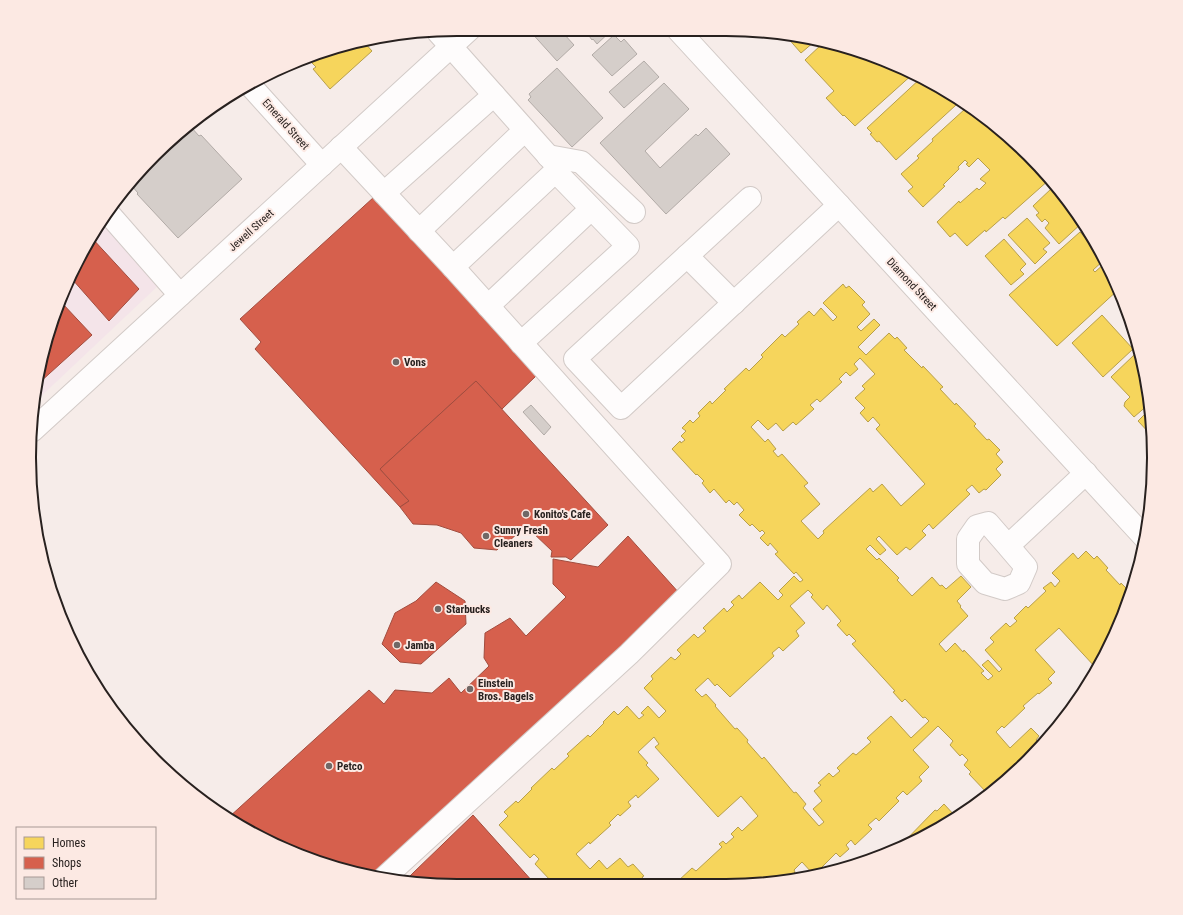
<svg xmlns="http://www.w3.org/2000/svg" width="1183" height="915" font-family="'Roboto Condensed',sans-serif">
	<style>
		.commercial { fill: #f4e4e9 }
		.homes { fill: #f6d55c; stroke: #b89f4a; fill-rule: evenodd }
		.shops { fill: #d6604d; stroke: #a24d3f }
		.building { fill: #d5ceca; stroke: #b2aba7 }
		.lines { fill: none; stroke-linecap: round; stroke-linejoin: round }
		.minor-casing { stroke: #d2cac7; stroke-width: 24 }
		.minor { stroke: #fefcfc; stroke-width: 22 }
		.poi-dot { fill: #706866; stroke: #fce9e3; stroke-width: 1.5 }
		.labels { text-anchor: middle; stroke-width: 4; stroke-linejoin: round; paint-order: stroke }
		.street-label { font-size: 11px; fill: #28211f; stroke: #fce9e3 }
		.poi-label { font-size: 11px; font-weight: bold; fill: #28211f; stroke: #fce9e3; text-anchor: start }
		.rim { fill: none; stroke: #28211f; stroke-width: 2 }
	</style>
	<rect width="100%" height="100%" fill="#f6ece9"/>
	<path class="commercial" d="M105,219L162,282L37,400L44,347L86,243Z"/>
	<g class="homes">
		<path d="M786,36L814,42L801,53Z"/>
		<path d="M363,41L372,51L330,89L313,69L316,67L308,59L346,44Z"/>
		<path d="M822,44L863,52L914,73L855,126L844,115L843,116L826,98L834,91L805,60Z"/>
		<path d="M922,77L943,91L956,105L896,160L879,141L877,142L870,134L872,133L867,128Z"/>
		<path d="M967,105L986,117L1050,179L1005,219L1003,217L986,232L985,230L967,246L955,233L950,237L937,222L959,201L960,203L977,188L979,190L986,183L980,179L990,170L978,158L969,167L966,164L968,163L965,160L958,167L959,169L943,185L945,186L923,207L908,191L913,187L901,174L919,158L917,156L933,141L932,139L965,109L964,108Z"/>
		<path d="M1052,188L1083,222L1059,244L1045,228L1049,223L1045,219L1042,222L1036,215L1039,213L1033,206Z"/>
		<path d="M1027,218L1050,243L1043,249L1047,252L1035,264L1008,235Z"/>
		<path d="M1080,232L1098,252L1099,251L1104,260L1093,270L1095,272L1105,263L1119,289L1057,346L1009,295Z"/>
		<path d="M1004,239L1026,264L1020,270L1024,274L1011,285L985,256Z"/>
		<path d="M843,284L846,288L849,286L865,302L862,305L870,314L857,327L861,331L874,319L880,325L858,347L866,355L889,333L895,339L897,337L907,348L904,350L922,368L923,366L943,387L940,389L955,405L956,403L976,424L974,426L987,440L989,439L1000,450L996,454L1003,462L996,469L1001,475L986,490L984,489L979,493L972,485L966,490L970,494L933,529L929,524L922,531L926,535L910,550L906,547L897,555L879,536L876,539L886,550L880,555L870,545L866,549L877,560L879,558L899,578L897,580L912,596L932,577L940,586L942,585L946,589L961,576L971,587L957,601L961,606L960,607L968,616L939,644L946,652L955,643L963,652L964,650L984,671L981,673L988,680L993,676L982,665L988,660L999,672L1002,669L985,650L994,642L990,638L1006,623L1010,627L1017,621L1014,618L1026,606L1028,608L1046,591L1043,588L1051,582L1055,587L1060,581L1052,573L1073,553L1078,559L1086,551L1094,559L1097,556L1108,568L1106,570L1120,585L1121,583L1130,592L1121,622L1096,668L1059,628L1035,650L1055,672L1048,679L1052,683L1039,694L1038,693L1023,706L1025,708L1004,728L1002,726L996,732L1010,748L1031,728L1039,736L1036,740L1041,745L1028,761L988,794L969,774L971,772L964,765L968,760L962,754L960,756L950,745L953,741L938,726L913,750L929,767L919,777L922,781L907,795L903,791L896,798L899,801L879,821L876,818L868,825L872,829L855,845L851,840L846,845L849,849L840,857L836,853L820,869L823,873L814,875L802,862L794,870L795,872L786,881L783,880L780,882H677L692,868L696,871L722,847L719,844L723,841L726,844L734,837L731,834L738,827L742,831L758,816L741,796L718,817L655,747L659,744L654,737L638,752L648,763L646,765L659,779L638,798L636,795L628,802L631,806L620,816L618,814L609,823L611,825L590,844L589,842L576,854L590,869L599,860L607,869L620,858L628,867L633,864L644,876L642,877L646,882H552L535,864L539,859L534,854L530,858L499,825L508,816L504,812L516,801L518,803L532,789L531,788L552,768L554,770L569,756L567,754L588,735L590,737L604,723L603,722L614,711L618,715L627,706L639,719L644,715L641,713L648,706L659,718L666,711L644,688L653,679L651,676L671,657L675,660L681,654L677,650L694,634L698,638L706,631L703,628L724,608L727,612L734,605L731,602L739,595L742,599L760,582L778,600L783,595L779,591L794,576L800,582L803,580L796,572L794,574L775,554L778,552L770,543L768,546L760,538L765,533L762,530L760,532L752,524L750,526L739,515L744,510L737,502L734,505L729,500L726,503L714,489L710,493L702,483L704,481L697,474L696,475L672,449L680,441L681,443L685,440L681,436L686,431L682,428L690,420L693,423L700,416L698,413L710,401L712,404L726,390L724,389L746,368L749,371L763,357L761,355L782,334L785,337L799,324L797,322L809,311L814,316L821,308L833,321L837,317L823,303ZM860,358L875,374L862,386L865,389L855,398L865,408L860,413L868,422L873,417L880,425L876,429L925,484L901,506L882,484L873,492L870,488L823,531L824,533L818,539L801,521L820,504L804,486L808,483L782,454L778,457L773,451L776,449L768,439L765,442L751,427L758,420L768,430L776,423L783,431L793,422L796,425L814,409L810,405L817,399L820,402L842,382L839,379L846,372L850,376L858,369L854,364ZM808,590L813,595L811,597L823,610L827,605L841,621L837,625L847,636L849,634L856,641L852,644L895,691L893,692L902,702L905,699L923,718L925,717L929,721L911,738L891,716L867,738L871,742L856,755L853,753L837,768L840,771L833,777L829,773L818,783L821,785L814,791L822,801L813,809L824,822L819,826L803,808L806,804L796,792L794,793L764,757L762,759L747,742L748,740L737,728L735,729L715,706L716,705L706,694L702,697L695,690L708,678L715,686L717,684L730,697L774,656L772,653L779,647L783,651L799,636L796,631L805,623L790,606Z"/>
		<path d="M1102,315L1133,349L1103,377L1072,343Z"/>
		<path d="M1134,355L1140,362L1142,361L1146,374L1147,390L1146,391L1148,393L1149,404L1134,417L1124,406L1125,402L1130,397L1111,377Z"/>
		<path d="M1149,410L1152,436L1138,421Z"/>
		<path d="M944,804L956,817L901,845L935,810L937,811Z"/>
	</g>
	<g class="shops">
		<path d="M374,197L537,375L502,409L476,381L380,469L409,501L400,507L255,349L261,342L240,319Z"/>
		<path d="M91,237L139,289L109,321L72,279L86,243Z"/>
		<path d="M62,303L92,335L39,383L44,347Z"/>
		<path d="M476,381L608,525L571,560L566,557H551L552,551L530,530H521L506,544L501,539V546L497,550L474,548L461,533L437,525L413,524L400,507L409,501L380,469Z"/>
		<path d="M628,536L680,594L376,876L320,863L228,818L369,690L384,704L395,690L432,693L449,678L461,693L489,666L484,658L485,633L510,618L526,636L566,597L553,584V559L598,567Z"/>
		<path d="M436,582L465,601L466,624L421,664L400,662L382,644L395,613L416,601Z"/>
		<path d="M473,815L533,882H404L413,873Z"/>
	</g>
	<g class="building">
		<path d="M530,29H570L564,34L574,45L557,61L529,30Z"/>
		<path d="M584,29H613L597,44L593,39L592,40Z"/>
		<path d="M614,35L621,42L624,39L637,54L612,76L592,55Z"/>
		<path d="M644,61L659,77L624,108L609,92Z"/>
		<path d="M557,68L603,118L572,147L528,100L531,97L529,94Z"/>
		<path d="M664,83L689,109L645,151L660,168L696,134L698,136L706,128L730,154L666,214L600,143Z"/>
		<path d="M191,127L199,136L201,135L242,179L178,238L137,194L138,193L131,185L154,155Z"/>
		<path d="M531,405L551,427L544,435L523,412Z"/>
	</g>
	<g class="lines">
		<defs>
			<g id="minor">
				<path d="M678,30L1146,539"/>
				<path d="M438,32L559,168L453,267"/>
				<path d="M249,84L322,165"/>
				<path d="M341,147L453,267L720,564L629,654L384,878"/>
				<path d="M548,156L581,162L634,212"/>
				<path d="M384,193L494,95"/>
				<path d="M750,198L575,359L621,408L839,205"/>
				<path d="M109,214L180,295"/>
				<path d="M419,231L525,130"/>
				<path d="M687,256L734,303"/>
				<path d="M488,306L591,209"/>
				<path d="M521,343L628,246L556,172"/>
				<path d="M32,431L470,29"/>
				<path d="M1008,546L988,523L977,526L968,539V564L985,583L1005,589L1019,583L1026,567L1008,546L1086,473"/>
			</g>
		</defs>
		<use href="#minor" class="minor-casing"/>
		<use href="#minor" class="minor"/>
	</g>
	<g class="poi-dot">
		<circle cx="396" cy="362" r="4"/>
		<circle cx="526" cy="514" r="4"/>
		<circle cx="486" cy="536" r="4"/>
		<circle cx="438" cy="609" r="4"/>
		<circle cx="397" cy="645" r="4"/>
		<circle cx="470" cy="689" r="4"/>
		<circle cx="329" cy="766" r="4"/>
	</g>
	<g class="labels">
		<g class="street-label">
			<text transform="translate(286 124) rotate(48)" y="4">Emerald Street</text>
			<text transform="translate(251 230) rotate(-42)" y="4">Jewell Street</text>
			<text transform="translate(912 284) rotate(47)" y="4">Diamond Street</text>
		</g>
		<g class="poi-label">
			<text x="404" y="366">Vons</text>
			<text x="534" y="518">Konito's Cafe</text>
			<text x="494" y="534">Sunny Fresh<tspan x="494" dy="13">Cleaners</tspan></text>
			<text x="446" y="613">Starbucks</text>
			<text x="405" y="649">Jamba</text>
			<text x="478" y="687">Einstein<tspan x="478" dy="13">Bros. Bagels</tspan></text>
			<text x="337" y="770">Petco</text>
		</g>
	</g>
	<path d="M0 0H1183V915H0ZM457 36H726A421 421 0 0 1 1147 457V458A421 421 0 0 1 726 879H457A421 421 0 0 1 36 458V457A421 421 0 0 1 457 36Z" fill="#fce9e3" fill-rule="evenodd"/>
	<path class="rim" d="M457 36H726A421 421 0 0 1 1147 457V458A421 421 0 0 1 726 879H457A421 421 0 0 1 36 458V457A421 421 0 0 1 457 36Z"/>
	<rect x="16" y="827" width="140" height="72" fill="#fce9e3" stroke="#a79995"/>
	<rect x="24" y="837" width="20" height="12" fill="#f6d55c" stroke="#a79995"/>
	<text x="52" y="847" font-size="12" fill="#28211f">Homes</text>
	<rect x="24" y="857" width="20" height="12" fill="#d6604d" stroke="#a79995"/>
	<text x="52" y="867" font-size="12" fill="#28211f">Shops</text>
	<rect x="24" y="877" width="20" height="12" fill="#d5ceca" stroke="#a79995"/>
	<text x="52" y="887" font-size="12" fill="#28211f">Other</text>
</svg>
